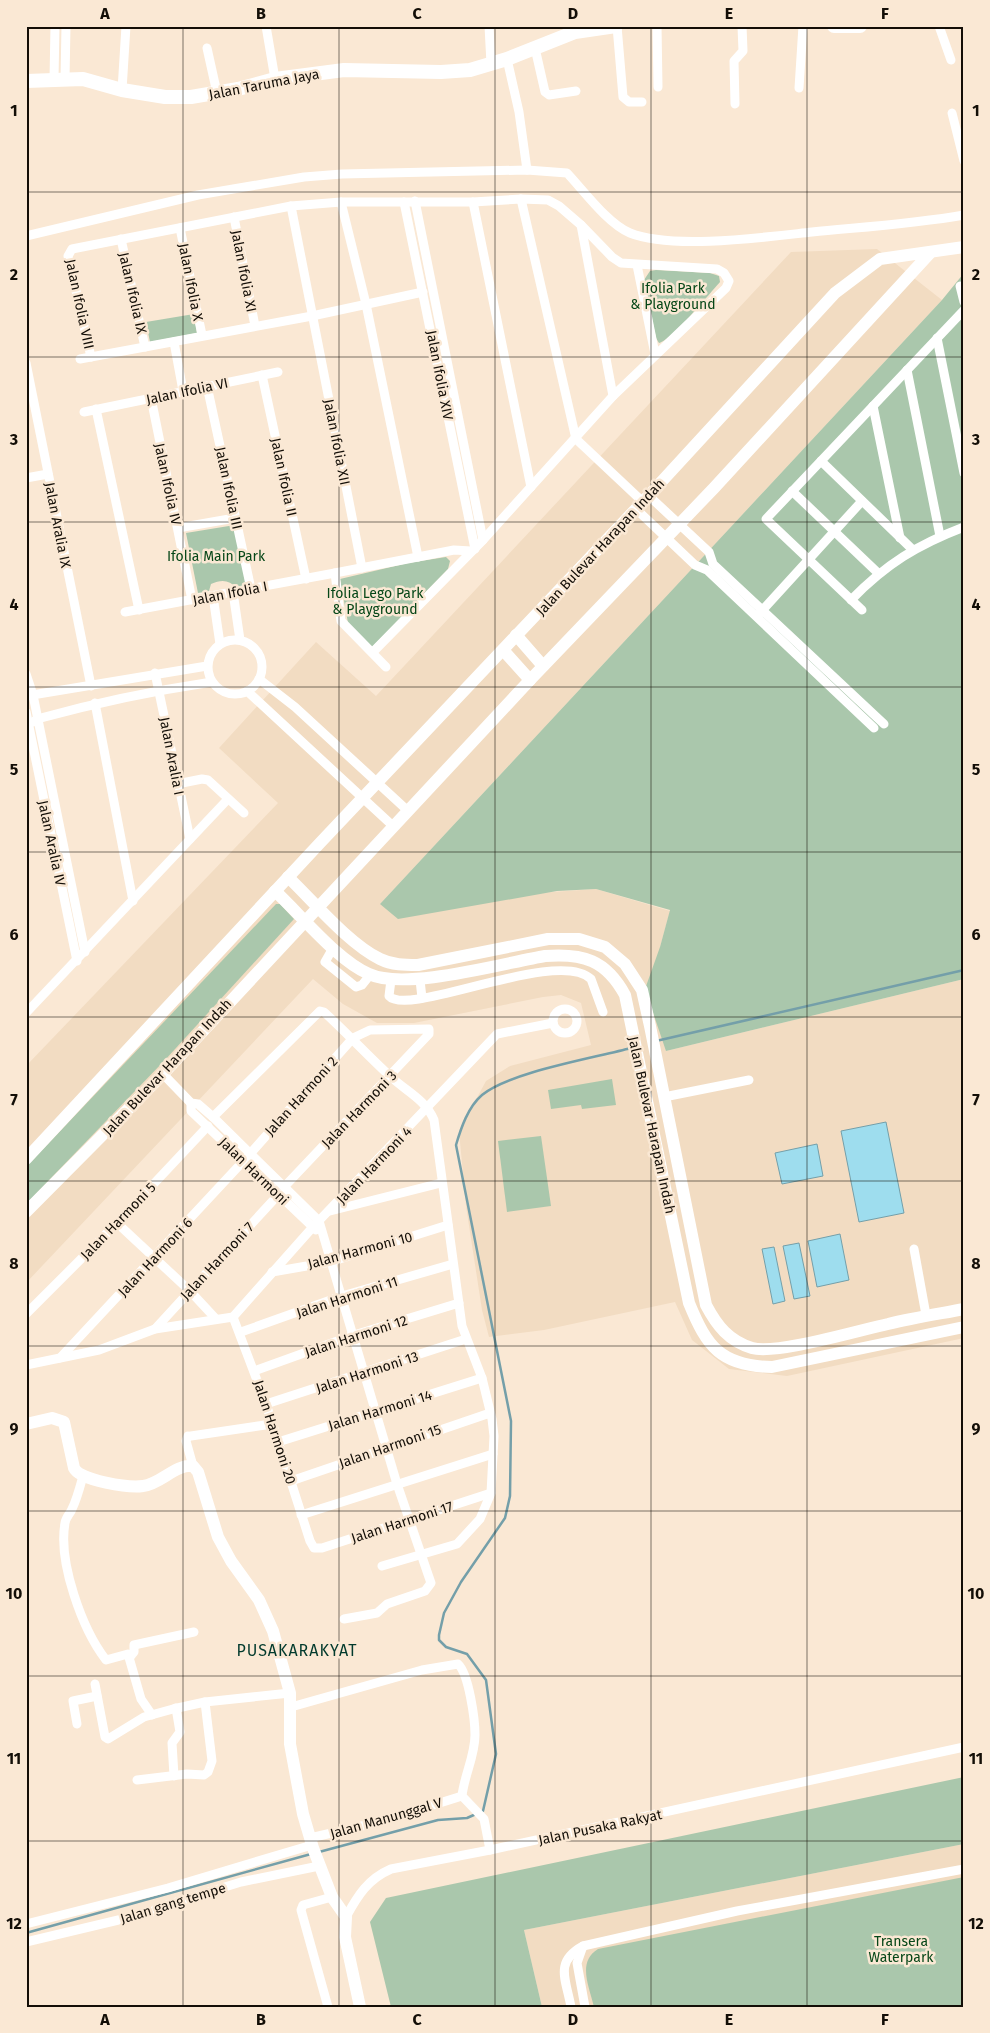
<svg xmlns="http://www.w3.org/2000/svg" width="990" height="2033" font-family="'Fira Sans',sans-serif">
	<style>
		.built { fill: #f2dcc2 }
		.green { fill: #aac7ac }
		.water { fill: #9eddee; stroke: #749fa9 }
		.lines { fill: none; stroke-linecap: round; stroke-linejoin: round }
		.stream { stroke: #749fa9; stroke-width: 2.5 }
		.street { stroke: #fff; stroke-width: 9 }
		.secondary { stroke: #fff; stroke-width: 12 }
		.primary { stroke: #fff; stroke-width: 14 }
		.grid { fill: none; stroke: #130e07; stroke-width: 1; stroke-opacity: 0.55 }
		.labels { text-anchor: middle; stroke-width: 5; stroke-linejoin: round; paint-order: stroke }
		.street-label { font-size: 14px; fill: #130e07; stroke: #fae8d4 }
		.park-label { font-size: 14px; fill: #054617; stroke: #fae8d4 }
		.quarter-label { font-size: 16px; letter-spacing: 1px; fill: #023a2d; stroke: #fae8d4 }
		.neatline { fill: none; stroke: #130e07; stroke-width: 2 }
		.grid-label { font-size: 16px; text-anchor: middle; font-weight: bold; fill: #130e07 }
	</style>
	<rect width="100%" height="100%" fill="#fae8d4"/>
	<g class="built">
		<path d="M877,249L942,300L380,904L596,889L670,911L660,947L666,1051L964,979V1338L787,1376L729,1369L692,1340L675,1302L544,1330L489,1337L482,1310L466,1206L459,1131L486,1081L510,1066L591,1045L581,1003L561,995L543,997L414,1023H377L343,1004L313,979L26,1283V1066L278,803L219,748L316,642L376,696L791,252Z"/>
		<path d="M964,1844V2007H542L524,1930Z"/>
	</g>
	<g class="green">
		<path d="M656,270L710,273L719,276L720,282C710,293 671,341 659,343L656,338L644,280L650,271Z"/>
		<path d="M964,273V979L666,1051L645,989L660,947L670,910L596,889L557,891L398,919L380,904L942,300Z"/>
		<path d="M194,314L197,333L150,342L146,322Z"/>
		<path d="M235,525L248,586L237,588C229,580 222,579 211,584L209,591L198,593L186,533Z"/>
		<path d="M446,557L450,561L448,569L372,647L348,623L340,579L408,563Z"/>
		<path d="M276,904H280L294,919L165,1060L26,1204V1167Z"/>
		<path d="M612,1079L616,1105L582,1109L581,1105L551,1109L548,1090Z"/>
		<path d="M541,1136L551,1206L507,1212L498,1141Z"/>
		<path d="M964,1777V1844L524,1930L542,2007H391L370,1922L386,1898Z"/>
		<path d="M964,1877V2007H594C589,1986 577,1962 598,1949Z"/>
	</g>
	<g class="water">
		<path d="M886,1122L904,1213L859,1222L841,1131Z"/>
		<path d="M817,1144L823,1176L782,1184L775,1153Z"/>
		<path d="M840,1234L849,1280L817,1287L808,1241Z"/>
		<path d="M799,1243L810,1296L794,1299L783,1246Z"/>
		<path d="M774,1247L785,1301L773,1304L762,1249Z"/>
	</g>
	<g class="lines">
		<g class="stream">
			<path d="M656,1041L964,970"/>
			<path d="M481,1812L483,1811L496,1754L486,1680L467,1654L446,1647L439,1640V1635L444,1613L461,1582L505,1518L510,1496L511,1421L456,1145C461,1128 468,1107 482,1095C510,1072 594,1058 631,1048"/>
			<path d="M319,1852L438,1820L467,1818L476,1814"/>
			<path d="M26,1933L311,1854"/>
		</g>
		<g class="street">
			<path d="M266,26L275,79"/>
			<path d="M489,26L491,64"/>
			<path d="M617,26L623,97L629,102H642"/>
			<path d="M657,26L658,87"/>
			<path d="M939,26L951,60"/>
			<path d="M207,48L217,93"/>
			<path d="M535,48L545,92L549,95L576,91"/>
			<path d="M507,59L519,112L527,170"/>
			<path d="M54,79L55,26"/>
			<path d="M65,79L66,26"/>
			<path d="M799,88L803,26"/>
			<path d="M122,90L126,26"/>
			<path d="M735,104L734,61L743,51L742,26"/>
			<path d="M952,113L964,161"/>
			<path d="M521,199L576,439L643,502"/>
			<path d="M415,201L483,540"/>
			<path d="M341,202L366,304L418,557"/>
			<path d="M404,202L475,549"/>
			<path d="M473,202L531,487"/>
			<path d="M291,206L362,568"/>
			<path d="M234,217L255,326"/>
			<path d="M581,225L613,396"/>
			<path d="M180,228L202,335"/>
			<path d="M26,236L198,195L304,177L342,174L527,170L567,173C584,191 608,224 630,233C672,250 766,237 812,232C863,227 913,224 964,215"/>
			<path d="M121,239L145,347"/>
			<path d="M637,265L655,354"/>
			<path d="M960,286L964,302"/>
			<path d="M937,338L964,473"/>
			<path d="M174,342L183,391"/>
			<path d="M91,357L68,256L72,249L291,206L341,202H473L521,199L548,200L559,206L581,225L612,257L621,263L717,269L724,273L729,281L726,288L613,396L483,540L373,652"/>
			<path d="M80,359L312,316L423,292"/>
			<path d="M26,363L91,686"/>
			<path d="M907,370L940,536"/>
			<path d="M262,375L306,579"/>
			<path d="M207,386L251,589"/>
			<path d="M151,398L192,600"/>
			<path d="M873,406L900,538"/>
			<path d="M96,409L139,610"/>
			<path d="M84,412L278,372"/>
			<path d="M821,461L913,550"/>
			<path d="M26,478L48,474"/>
			<path d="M792,491L878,573"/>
			<path d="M649,496L709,552L713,564L884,724"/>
			<path d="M636,509L695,565L707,570L874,728"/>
			<path d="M178,528L235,518"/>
			<path d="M233,592L240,640"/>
			<path d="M213,596L220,644"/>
			<path d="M851,600C886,564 917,545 964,527"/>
			<path d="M862,610L766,519L964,310"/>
			<path d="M125,612L335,573"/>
			<path d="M759,614L862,501"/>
			<circle cx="235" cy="667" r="27"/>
			<path d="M386,667L341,621L335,573L454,550L471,551"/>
			<path d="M155,673L190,839"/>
			<path d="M26,674L33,695L85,952"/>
			<path d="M259,679L295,707L407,810"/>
			<path d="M247,691L393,826"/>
			<path d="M26,696L207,666"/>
			<path d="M95,703L133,901"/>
			<path d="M26,712L77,961"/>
			<path d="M33,722L37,719C95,703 152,691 212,682"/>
			<path d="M177,784L202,779L208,780L244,813"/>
			<path d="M333,948L325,962L356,987L362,985L370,975"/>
			<path d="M391,980L389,996C408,1018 558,947 591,979L603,1012"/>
			<path d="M420,980L422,998"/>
			<circle cx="565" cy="1021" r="12"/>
			<path d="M26,1013L228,799"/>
			<path d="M163,1074L191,1103L198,1104L213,1117L319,1221"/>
			<path d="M664,1097L749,1080"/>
			<path d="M191,1103V1111L316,1230"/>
			<path d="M213,1117L320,1011L324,1012C347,1033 368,1056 391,1077C406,1091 426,1100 434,1120L462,1326L482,1378L492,1419L494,1436L491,1493L480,1519L457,1544L382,1566"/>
			<path d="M330,1211L441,1183"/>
			<path d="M319,1221L397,1484L431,1583L425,1591L387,1604L377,1613L344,1619"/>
			<path d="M117,1223L190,1291L216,1319"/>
			<path d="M914,1249L926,1315"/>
			<path d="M272,1272L330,1262L448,1225"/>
			<path d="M26,1314L117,1223L208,1126"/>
			<path d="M233,1317L312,1228L497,1034L553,1023"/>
			<path d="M233,1317L266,1404L310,1541L314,1548H322L491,1493"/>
			<path d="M155,1329L279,1194"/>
			<path d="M241,1332L342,1296L453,1264"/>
			<path d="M60,1358L249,1155L353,1038L370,1030L429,1029V1034L285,1186"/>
			<path d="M26,1365L99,1350L155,1329L233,1317"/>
			<path d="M254,1371L354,1335L459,1303"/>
			<path d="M266,1404L466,1339"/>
			<path d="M188,1436L186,1441L193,1466"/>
			<path d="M191,1436L272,1424"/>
			<path d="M278,1442L482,1378"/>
			<path d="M83,1476C80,1487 77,1499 72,1509C70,1514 66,1517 65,1523C58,1562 82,1629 106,1660L128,1654L141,1699L152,1715"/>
			<path d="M291,1481L490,1413"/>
			<path d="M301,1515L493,1454"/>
			<path d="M130,1657L134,1652V1645L194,1632"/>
			<path d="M95,1684L105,1737L108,1739L144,1717L173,1709L205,1702L290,1693"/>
			<path d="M291,1707L422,1670L458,1664C469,1674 475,1720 475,1735C475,1756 464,1776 462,1796L484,1819L490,1850"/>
			<path d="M77,1724L73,1701L97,1696"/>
			<path d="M174,1776L172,1743L180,1732L176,1708"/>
			<path d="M137,1780L187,1774L204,1775L208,1772L212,1761L205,1702"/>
			<path d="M310,1838L379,1822L462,1796"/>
			<path d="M346,1917C358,1895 368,1879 391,1869L490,1850L964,1747"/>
			<path d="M26,1924L168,1888L312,1845"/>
			<path d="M26,1942L152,1912L157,1908L241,1882L319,1866"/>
			<path d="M583,1946L577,1963L585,2007"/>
			<path d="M328,2007L301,1910L303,1905L332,1897"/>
			<path d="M571,2007C566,1979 554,1962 583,1946L737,1911L964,1869"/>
		</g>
		<g class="secondary">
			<path d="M516,635L543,666"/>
			<path d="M503,650L530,680"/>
			<path d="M288,877C314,902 349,944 380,959C392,965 405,965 418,965L548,939H579L605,947L625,964L642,990L650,1026L706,1305C717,1326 729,1341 752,1348C776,1355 860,1330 888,1324C913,1318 938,1314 964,1309"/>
			<path d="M275,891C302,916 337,960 369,974C405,991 504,963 545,956C583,953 606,960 625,995L689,1303C707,1347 721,1366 772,1367L964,1327"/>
			<path d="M26,1159L319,844L652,492L835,293L880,259L964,247"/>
			<path d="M26,1212L163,1074L530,680L714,488L931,252"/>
			<path d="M26,1424L52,1418L64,1422L74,1468C80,1481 130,1488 143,1486C161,1484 175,1464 193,1466L198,1472L218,1537L231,1561L259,1600L273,1631L290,1693V1744L303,1814L313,1848L332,1897L346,1917L345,1937L360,2007"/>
		</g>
		<g class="primary">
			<path d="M834,26H860"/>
			<path d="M26,81L83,79L122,90L165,97H191L238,89L275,79L344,70L441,72L470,70L507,59L575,32L616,26"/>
		</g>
	</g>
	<path class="grid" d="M183,26V2007M339,26V2007M495,26V2007M651,26V2007M807,26V2007M26,192H964M26,357H964M26,522H964M26,687H964M26,852H964M26,1017H964M26,1181H964M26,1346H964M26,1511H964M26,1676H964M26,1841H964"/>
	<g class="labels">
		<g class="street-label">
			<text transform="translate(264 84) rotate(-11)" y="5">Jalan Taruma Jaya</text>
			<text transform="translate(244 271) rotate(79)" y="5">Jalan Ifolia XI</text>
			<text transform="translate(191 282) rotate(79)" y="5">Jalan Ifolia X</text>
			<text transform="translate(133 293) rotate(77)" y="5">Jalan Ifolia IX</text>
			<text transform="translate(80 304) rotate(78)" y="5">Jalan Ifolia VIII</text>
			<text transform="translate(440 375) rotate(79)" y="5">Jalan Ifolia XIV</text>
			<text transform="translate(187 391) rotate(-12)" y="5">Jalan Ifolia VI</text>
			<text transform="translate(337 442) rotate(79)" y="5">Jalan Ifolia XII</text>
			<text transform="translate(284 477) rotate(78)" y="5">Jalan Ifolia II</text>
			<text transform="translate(168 484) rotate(78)" y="5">Jalan Ifolia IV</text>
			<text transform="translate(229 488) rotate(78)" y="5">Jalan Ifolia III</text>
			<text transform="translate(58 525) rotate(79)" y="5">Jalan Aralia IX</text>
			<text transform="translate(600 547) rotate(-47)" y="5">Jalan Bulevar Harapan Indah</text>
			<text transform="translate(230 593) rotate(-11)" y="5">Jalan Ifolia I</text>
			<text transform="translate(172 756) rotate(79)" y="5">Jalan Aralia I</text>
			<text transform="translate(52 843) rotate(78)" y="5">Jalan Aralia IV</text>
			<text transform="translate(167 1067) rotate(-47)" y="5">Jalan Bulevar Harapan Indah</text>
			<text transform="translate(301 1096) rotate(-48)" y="5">Jalan Harmoni 2</text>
			<text transform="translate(359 1109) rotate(-46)" y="5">Jalan Harmoni 3</text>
			<text transform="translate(652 1125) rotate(78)" y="5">Jalan Bulevar Harapan Indah</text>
			<text transform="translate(374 1165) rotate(-46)" y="5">Jalan Harmoni 4</text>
			<text transform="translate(254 1171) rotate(44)" y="5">Jalan Harmoni</text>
			<text transform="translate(118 1221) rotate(-46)" y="5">Jalan Harmoni 5</text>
			<text transform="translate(360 1250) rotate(-15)" y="5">Jalan Harmoni 10</text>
			<text transform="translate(155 1257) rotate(-47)" y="5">Jalan Harmoni 6</text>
			<text transform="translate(217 1261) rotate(-47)" y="5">Jalan Harmoni 7</text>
			<text transform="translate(347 1297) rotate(-18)" y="5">Jalan Harmoni 11</text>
			<text transform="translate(356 1336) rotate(-18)" y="5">Jalan Harmoni 12</text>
			<text transform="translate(367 1372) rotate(-18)" y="5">Jalan Harmoni 13</text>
			<text transform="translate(380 1410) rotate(-17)" y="5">Jalan Harmoni 14</text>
			<text transform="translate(275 1432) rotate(72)" y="5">Jalan Harmoni 20</text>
			<text transform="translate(390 1446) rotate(-19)" y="5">Jalan Harmoni 15</text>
			<text transform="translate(402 1522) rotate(-18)" y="5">Jalan Harmoni 17</text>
			<text transform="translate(386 1818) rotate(-16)" y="5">Jalan Manunggal V</text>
			<text transform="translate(600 1827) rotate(-12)" y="5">Jalan Pusaka Rakyat</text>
			<text transform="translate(173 1903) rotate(-17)" y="5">Jalan gang tempe</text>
		</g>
		<g class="park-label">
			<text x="673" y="293">Ifolia Park<tspan x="673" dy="16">&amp; Playground</tspan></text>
			<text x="216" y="561">Ifolia Main Park</text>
			<text x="375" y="598">Ifolia Lego Park<tspan x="375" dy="16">&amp; Playground</tspan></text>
			<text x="901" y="1946">Transera<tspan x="901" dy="16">Waterpark</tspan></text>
		</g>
		<g class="quarter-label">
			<text x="297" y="1656">PUSAKARAKYAT</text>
		</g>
	</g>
	<rect width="990" height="2033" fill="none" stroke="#fae8d4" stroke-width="55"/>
	<rect x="28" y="28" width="934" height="1978" class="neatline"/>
	<g class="grid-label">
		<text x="105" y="19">A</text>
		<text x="261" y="19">B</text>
		<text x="417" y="19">C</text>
		<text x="573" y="19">D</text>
		<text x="729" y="19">E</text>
		<text x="885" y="19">F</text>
		<text x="14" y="116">1</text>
		<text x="976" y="116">1</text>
		<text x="14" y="280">2</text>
		<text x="976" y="280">2</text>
		<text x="14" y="445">3</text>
		<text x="976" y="445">3</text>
		<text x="14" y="610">4</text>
		<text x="976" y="610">4</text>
		<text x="14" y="775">5</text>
		<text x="976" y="775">5</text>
		<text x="14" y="940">6</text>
		<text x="976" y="940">6</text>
		<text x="14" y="1105">7</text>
		<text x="976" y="1105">7</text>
		<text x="14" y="1269">8</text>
		<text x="976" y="1269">8</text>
		<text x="14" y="1434">9</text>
		<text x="976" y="1434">9</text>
		<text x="14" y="1599">10</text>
		<text x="976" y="1599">10</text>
		<text x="14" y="1764">11</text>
		<text x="976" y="1764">11</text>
		<text x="14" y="1929">12</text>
		<text x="976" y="1929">12</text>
		<text x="105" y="2025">A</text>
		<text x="261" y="2025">B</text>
		<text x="417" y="2025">C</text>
		<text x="573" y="2025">D</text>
		<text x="729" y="2025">E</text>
		<text x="885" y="2025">F</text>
	</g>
</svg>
